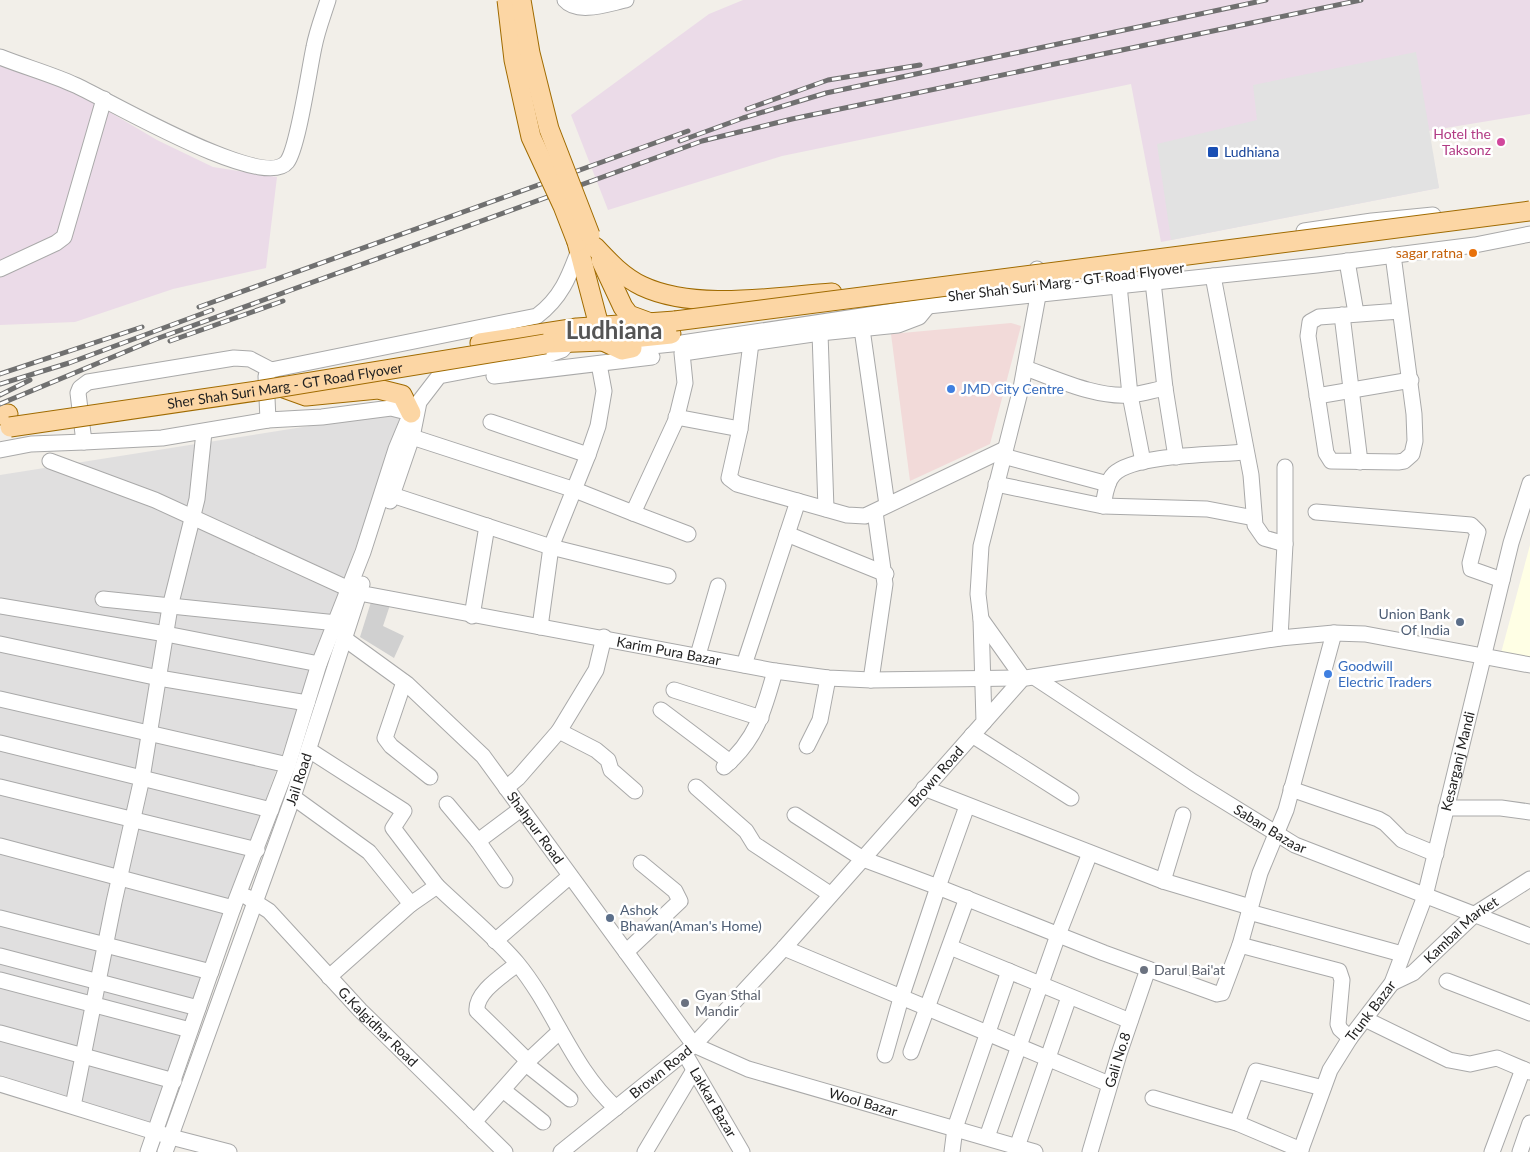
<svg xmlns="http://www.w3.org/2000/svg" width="1530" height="1152" font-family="Lato,sans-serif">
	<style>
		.residential { fill: #e0dfdf }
		.commercial { fill: #f2dad9 }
		.industrial { fill: #ebdbe8 }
		.education { fill: #ffffe5 }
		.religious { fill: #d0d0d0 }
		.parking { fill: #e2e2e2 }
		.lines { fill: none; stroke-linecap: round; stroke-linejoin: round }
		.minor-casing { stroke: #a9a9a9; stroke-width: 17 }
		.major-casing { stroke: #a06b00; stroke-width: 21 }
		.minor { stroke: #fff; stroke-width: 15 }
		.major { stroke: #fcd6a4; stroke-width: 19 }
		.rail-casing { stroke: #707070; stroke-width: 5 }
		.rail { stroke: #fff; stroke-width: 3; stroke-dasharray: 9; stroke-linecap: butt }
		.major-bridge-casing { stroke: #a06b00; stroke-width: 21; stroke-linecap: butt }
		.major-bridge { stroke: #fcd6a4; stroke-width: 19 }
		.hotel-dot { fill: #d1479c; stroke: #fff; stroke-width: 2 }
		.transit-dot { fill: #1a4fb4; stroke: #fff; stroke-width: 2 }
		.food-dot { fill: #e8710a; stroke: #fff; stroke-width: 2 }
		.shop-dot { fill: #3f7fe0; stroke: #fff; stroke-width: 2 }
		.service-dot { fill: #5c6f8a; stroke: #fff; stroke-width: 2 }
		.worship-dot { fill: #6b7280; stroke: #fff; stroke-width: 2 }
		.labels { text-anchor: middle; stroke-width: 5; stroke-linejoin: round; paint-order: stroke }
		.hotel-label { font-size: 14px; fill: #b23c85; stroke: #fff; text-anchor: end }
		.transit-label { font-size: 14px; fill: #164399; stroke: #fff; text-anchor: start }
		.food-label { font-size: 14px; fill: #c56008; stroke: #fff; text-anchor: end }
		.street-label { font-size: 14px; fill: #222; stroke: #fff }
		.shop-label { font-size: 14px; fill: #366cbe; stroke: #fff; text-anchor: start }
		.service-label { font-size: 14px; fill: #4e5e75; stroke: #fff; text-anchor: end }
		.worship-label { font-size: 14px; fill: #5b616d; stroke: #fff; text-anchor: start }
		.town-label { font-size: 24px; font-weight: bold; fill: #555; stroke: #fff }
	</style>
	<rect width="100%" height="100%" fill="#f2efe9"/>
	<path class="residential" d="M404,411L150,1125L0,1075V475Z"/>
	<path class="commercial" d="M1011,323L1021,326L990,444L910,481L891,334Z"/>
	<g class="industrial">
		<path d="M743,0H1530V114L1428,131L1439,188L1161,242L1131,84L782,156L608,210L571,115L709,14Z"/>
		<path d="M0,64L74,91L157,140L213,167L277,177L266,268L173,289L75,322L0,325Z"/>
	</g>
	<path class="education" d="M1530,545V657L1501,653Z"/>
	<path class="religious" d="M371,602L390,605L383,626L404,636L394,658L360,637Z"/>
	<path class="parking" d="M1416,52L1439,188L1171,240L1157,144L1257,120L1253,85Z"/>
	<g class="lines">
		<defs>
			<g id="minor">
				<path d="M565,0C578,15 610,3 626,0"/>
				<path d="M0,57C25,67 51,74 75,85C105,98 263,192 287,162C298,148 309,70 314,47C317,31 323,16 328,0"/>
				<path d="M1304,231L1372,221L1433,215"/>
				<path d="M1393,255L1414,414L1415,441L1412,454L1404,461L1398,462L1331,461L1326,453L1308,336L1310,322L1319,317L1400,311"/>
				<path d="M1347,261L1356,313"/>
				<path d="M0,269L56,243L64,237L104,99"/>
				<path d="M1213,276L1251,475L1255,525L1264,538L1285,544"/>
				<path d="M1153,282L1165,388L1176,457"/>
				<path d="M1119,285L1130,395L1143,462"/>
				<path d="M1342,315L1360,462"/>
				<path d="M862,329L887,505"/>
				<path d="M820,333L826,509"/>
				<path d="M751,343L740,429L729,478L737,484L847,515L865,516L1005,449"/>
				<path d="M632,348L682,343L928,306L1317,265L1475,245L1530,234"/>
				<path d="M690,352L820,333L898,325L919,317L928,306"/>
				<path d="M1025,368C1057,379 1096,398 1130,395C1142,394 1154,390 1165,388"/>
				<path d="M494,376L652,357"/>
				<path d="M1317,396L1411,380"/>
				<path d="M676,417L740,429"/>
				<path d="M268,420L266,376L271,370L537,316C561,298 569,277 579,250"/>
				<path d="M491,422L588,455"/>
				<path d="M412,437L575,490L633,513L676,420L685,383L682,353"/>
				<path d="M0,450L31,444L84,442"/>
				<path d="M1003,456L1108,484"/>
				<path d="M50,461L155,500L349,589"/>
				<path d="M996,484L1103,506C1105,496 1106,482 1114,474C1135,454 1215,455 1245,452"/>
				<path d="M392,495L551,547L668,576"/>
				<path d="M390,501L412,437L419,402L439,376L548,355L562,350L569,342"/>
				<path d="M1103,506L1207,509L1254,518"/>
				<path d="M1316,512L1471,525L1478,532L1470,563L1471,569L1502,580"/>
				<path d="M633,513L688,534"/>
				<path d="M787,534L886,574"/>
				<path id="s1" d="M359,593L775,671L828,678L871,680L1026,678L1280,638L1334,633L1365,634L1530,665"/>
				<path d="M103,599L337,623"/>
				<path d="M0,606L166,634L319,664"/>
				<path d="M472,616L487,526"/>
				<path d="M981,619L1023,678L984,722"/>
				<path d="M540,627L551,547L588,455L598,426L604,391L599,364"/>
				<path d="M1280,638L1285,544V467"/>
				<path id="s2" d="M345,639L407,684L483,756L694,1045L748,1069L1035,1152"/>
				<path d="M0,644L159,678L307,703"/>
				<path d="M698,655L718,586"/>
				<path d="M744,665L798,501"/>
				<path id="s3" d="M1034,677L1193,782L1295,845L1530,936"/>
				<path d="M871,680L885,584L875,512"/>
				<path d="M404,682L385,738L391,746L430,777"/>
				<path d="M674,690L761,718"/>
				<path d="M0,699L288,765"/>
				<path d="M661,710L730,762"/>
				<path d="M559,731L596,670L604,637"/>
				<path d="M972,735L1071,798"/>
				<path d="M0,743L271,810"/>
				<path d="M807,746L820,720L828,678"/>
				<path d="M309,750L404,811L393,828L437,886L411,904"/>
				<path d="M724,767C756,740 764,711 775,671"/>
				<path d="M0,787L257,850"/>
				<path d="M696,787L746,831L754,844L830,894"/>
				<path d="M506,788L518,778L559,731L596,750L608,760L611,770L635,791"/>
				<path d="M924,788L1163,881L1250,907"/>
				<path d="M1291,789L1378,819L1385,823L1402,840L1436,854"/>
				<path d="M293,797L369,852L411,904L329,977"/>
				<path d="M447,804L478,841"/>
				<path d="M1446,808H1501L1530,812"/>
				<path d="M795,815L863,859L938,887L967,806"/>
				<path d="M0,846L233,908"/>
				<path d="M505,880L478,841L521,809"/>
				<path d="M1163,881L1183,815"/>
				<path d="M437,886C463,911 493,935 517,963C555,1009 571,1067 616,1108"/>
				<path id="s4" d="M247,897L269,911L360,1010L505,1152"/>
				<path d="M1249,912L1402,954"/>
				<path d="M0,918L211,972"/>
				<path d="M495,941L570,876"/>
				<path d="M1240,945L1339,971L1342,980L1338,1024L1340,1029L1350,1038"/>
				<path d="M950,947L1130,1021"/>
				<path d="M784,948L1109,1084"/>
				<path d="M626,952L680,901L675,891L641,863"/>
				<path d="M0,956L198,1008"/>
				<path d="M517,964C504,975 475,992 477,1011L528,1061"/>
				<path d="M0,980L190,1030"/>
				<path d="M1447,981L1530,1013"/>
				<path id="s5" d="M1392,983L1413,973L1475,914L1530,879"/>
				<path d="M1365,1019L1449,1060L1470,1064L1497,1058L1530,1072"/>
				<path d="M0,1033L174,1081"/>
				<path d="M911,1052L967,898"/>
				<path id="s6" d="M685,1054L742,1152"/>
				<path d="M885,1055L901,998L938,887L1104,953L1217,994L1222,993L1240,945L1260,873L1286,810L1334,633"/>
				<path d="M526,1064L570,1099"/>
				<path d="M0,1084L171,1137L229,1152"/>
				<path d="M503,1090L543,1122"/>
				<path d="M1153,1098L1237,1123L1301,1150"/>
				<path d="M73,1106L114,902L142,778L170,607L197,499L204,432"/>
				<path d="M474,1122L528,1061L560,1031"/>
				<path d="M1237,1123L1256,1071L1323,1088"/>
				<path d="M987,1137L1058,935L1090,853"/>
				<path d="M1017,1147L1069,997"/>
				<path d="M148,1152L233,908L288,765L319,664L363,552L396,449L411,413L391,408L322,417L268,420L162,438L84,442L78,393L80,388L88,382L234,358L250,359L271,370"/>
				<path id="s7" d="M165,1152L293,797L362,584"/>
				<path id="s8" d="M561,1152L694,1045L784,948L984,722L981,619L978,594L981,546L1021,388L1038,296L1037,269"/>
				<path d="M645,1152L694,1070"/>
				<path d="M952,1152L955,1128L1009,971"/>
				<path id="s9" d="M1090,1152L1119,1054L1148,969"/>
				<path id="s10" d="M1300,1152L1330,1070L1350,1038L1392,983L1425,896L1511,543L1530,483"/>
				<path d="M1492,1152L1523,1069"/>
				<path d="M1520,1152L1530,1123"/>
			</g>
			<g id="major">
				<path d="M577,242L603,341L622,350L632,348"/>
				<path d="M595,247C609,262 623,277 642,286C695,311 775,297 832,293"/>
				<path d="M601,260L623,307L629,315L648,322"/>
				<path d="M480,343L577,328L675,321"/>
				<path d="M551,343L603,341L671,334"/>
				<path d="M281,387L306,396L378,389L402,395L411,413"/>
				<path d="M0,415L8,414"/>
			</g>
		</defs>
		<use href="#minor" class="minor-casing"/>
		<use href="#major" class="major-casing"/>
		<use href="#minor" class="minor"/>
		<use href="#major" class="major"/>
		<defs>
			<g id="rail">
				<path d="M747,109L828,80L920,65"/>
				<path d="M680,141L743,118L826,93L1266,0"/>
				<path d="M199,307L688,131"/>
				<path d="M170,341L283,301"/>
				<path d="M0,374L142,327"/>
				<path d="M0,384L69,363L212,310"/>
				<path d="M0,395L30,380"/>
				<path d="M0,404L156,339L702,141L792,119L1361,0"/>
			</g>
		</defs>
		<use href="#rail" class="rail-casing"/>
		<use href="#rail" class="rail"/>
		<defs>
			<g id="major-bridge">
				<path d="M507,0L514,60L531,137L563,206L577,242"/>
				<path d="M521,0L530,53L549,129L590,235"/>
				<path d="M675,321L1530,211"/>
				<path id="s11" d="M10,427L263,390L545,344"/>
			</g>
		</defs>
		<use href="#major-bridge" class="major-bridge-casing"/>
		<use href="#major-bridge" class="major-bridge"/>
	</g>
	<circle class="hotel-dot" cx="1501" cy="142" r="5"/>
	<rect class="transit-dot" x="1207" y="146" width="12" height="12" rx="2.5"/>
	<circle class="food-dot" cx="1473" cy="253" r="5"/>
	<g class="shop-dot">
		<circle cx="951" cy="389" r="5"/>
		<circle cx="1328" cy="674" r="5"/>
	</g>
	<g class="service-dot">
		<circle cx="1460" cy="622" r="5"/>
		<circle cx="610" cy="918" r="5"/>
	</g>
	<g class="worship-dot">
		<circle cx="1144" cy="970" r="5"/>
		<circle cx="685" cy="1003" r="5"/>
	</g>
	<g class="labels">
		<g class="hotel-label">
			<text x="1491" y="139">Hotel the<tspan x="1491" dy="16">Taksonz</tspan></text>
		</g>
		<g class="transit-label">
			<text x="1224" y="157">Ludhiana</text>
		</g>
		<g class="food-label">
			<text x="1463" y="258">sagar ratna</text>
		</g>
		<g class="street-label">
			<text transform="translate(1066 282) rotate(-7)" y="5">Sher Shah Suri Marg - GT Road Flyover</text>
			<text dy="5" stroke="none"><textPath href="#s11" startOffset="278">Sher Shah Suri Marg - GT Road Flyover</textPath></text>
			<text dy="5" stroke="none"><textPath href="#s1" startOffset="315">Karim Pura Bazar</textPath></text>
			<text dy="5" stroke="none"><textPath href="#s10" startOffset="426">Kesarganj Mandi</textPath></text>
			<text dy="5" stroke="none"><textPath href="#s8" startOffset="532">Brown Road</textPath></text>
			<text dy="5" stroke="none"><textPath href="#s7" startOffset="396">Jail Road</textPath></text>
			<text dy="5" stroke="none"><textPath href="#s2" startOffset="270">Shahpur Road</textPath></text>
			<text dy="5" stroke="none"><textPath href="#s3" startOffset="281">Saban Bazaar</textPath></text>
			<text dy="5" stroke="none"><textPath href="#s5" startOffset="88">Kambal Market</textPath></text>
			<text dy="5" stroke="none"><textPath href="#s10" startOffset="159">Trunk Bazar</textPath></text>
			<text dy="5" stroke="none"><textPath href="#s4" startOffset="185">G.Kalgidhar Road</textPath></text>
			<text dy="5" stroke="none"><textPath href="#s9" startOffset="96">Gali No.8</textPath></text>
			<text dy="5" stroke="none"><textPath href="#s8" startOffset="128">Brown Road</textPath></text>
			<text dy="5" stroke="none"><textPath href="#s2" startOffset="718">Wool Bazar</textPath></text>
			<text dy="5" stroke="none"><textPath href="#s6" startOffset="56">Lakkar Bazar</textPath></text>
		</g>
		<g class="shop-label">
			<text x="961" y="394">JMD City Centre</text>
			<text x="1338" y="671">Goodwill<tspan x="1338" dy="16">Electric Traders</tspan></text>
		</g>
		<g class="service-label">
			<text x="1450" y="619">Union Bank<tspan x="1450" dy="16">Of India</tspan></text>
			<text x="620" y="915" text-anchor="start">Ashok<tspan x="620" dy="16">Bhawan(Aman's Home)</tspan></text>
		</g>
		<g class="worship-label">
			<text x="1154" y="975">Darul Bai'at</text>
			<text x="695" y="1000">Gyan Sthal<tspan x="695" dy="16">Mandir</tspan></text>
		</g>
		<g class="town-label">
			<text x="614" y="339">Ludhiana</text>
		</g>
	</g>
</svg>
